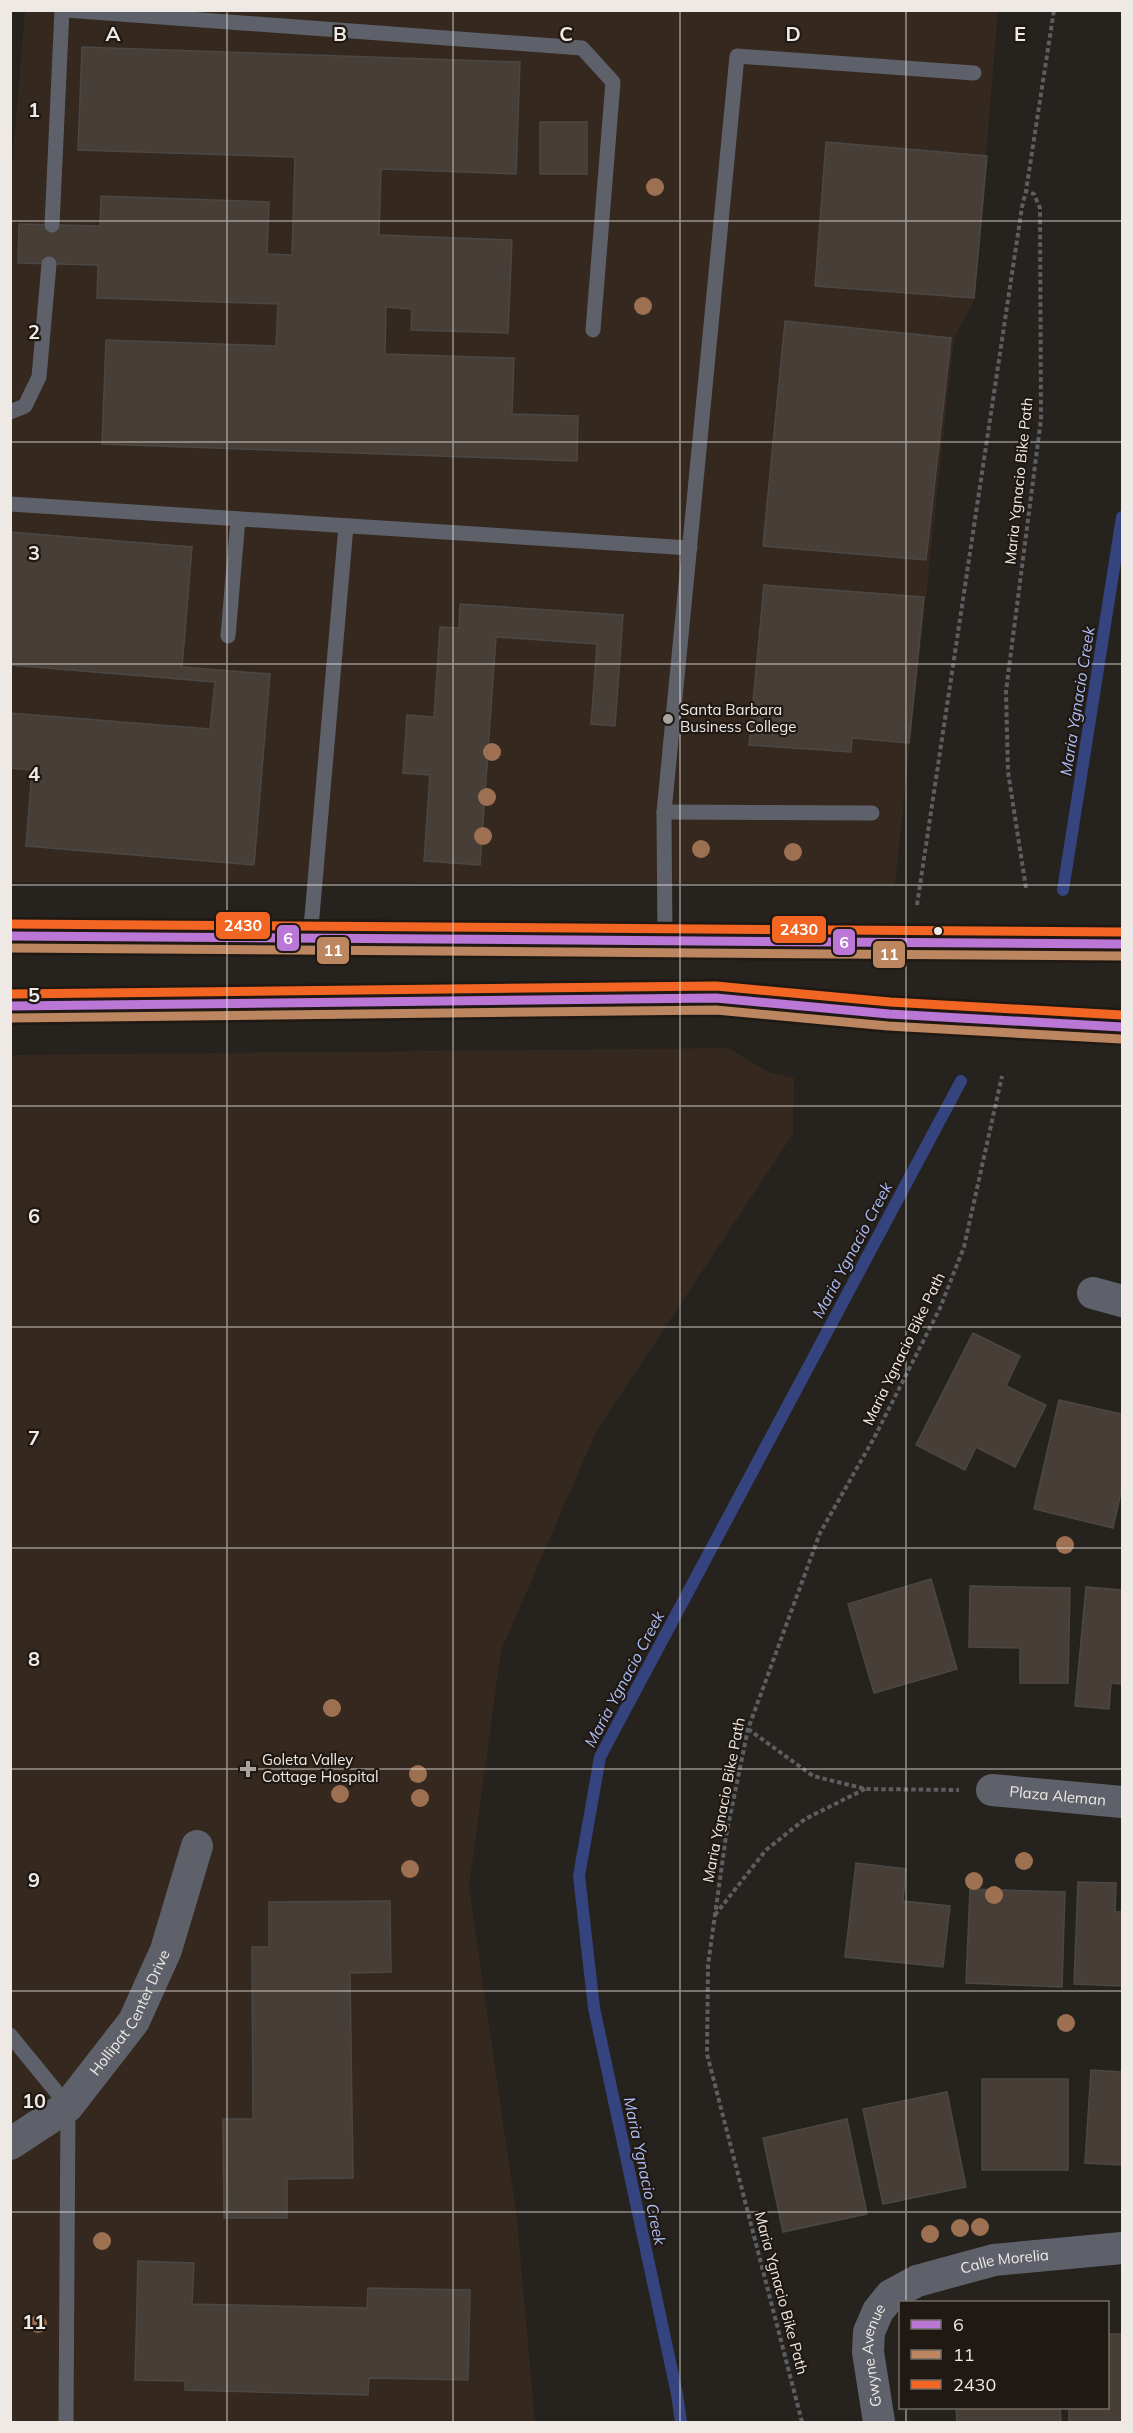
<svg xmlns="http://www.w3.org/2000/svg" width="1133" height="2433" font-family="Mulish,sans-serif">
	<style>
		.built { fill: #34281f }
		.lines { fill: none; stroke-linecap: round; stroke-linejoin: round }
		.stream { stroke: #35437f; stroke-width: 12 }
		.building { fill: #473e37; stroke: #4b4744; stroke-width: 1.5 }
		.path { stroke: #5d5e62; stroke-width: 4; stroke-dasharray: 4.5 3; stroke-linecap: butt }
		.lane { stroke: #5f616a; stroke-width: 15 }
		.street { stroke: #5f616a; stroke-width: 32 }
		.secondary { stroke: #595960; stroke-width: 33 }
		.bus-1-casing { stroke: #201812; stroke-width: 14 }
		.bus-2-casing { stroke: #201812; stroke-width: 14 }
		.bus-3-casing { stroke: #201812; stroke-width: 14 }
		.bus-1 { stroke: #ba77d6; stroke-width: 9 }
		.bus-2 { stroke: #bb8660; stroke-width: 9 }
		.bus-3 { stroke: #f26522; stroke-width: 9 }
		.tree { fill: #9c7050 }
		.grid { fill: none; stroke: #efe9e5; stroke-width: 1.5; stroke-opacity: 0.55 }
		.poi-dot { fill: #a9a39f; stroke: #201812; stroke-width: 2 }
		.bus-dot { fill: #efe9e5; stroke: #201812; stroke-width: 2 }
		.labels { text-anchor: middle; stroke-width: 4.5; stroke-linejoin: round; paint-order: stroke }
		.street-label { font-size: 15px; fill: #efe9e5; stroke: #201812 }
		.poi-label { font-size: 15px; fill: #efe9e5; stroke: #201812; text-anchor: start }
		.water-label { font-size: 16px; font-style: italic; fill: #acbef8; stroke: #201812 }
		.grid-label { font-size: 20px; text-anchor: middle; font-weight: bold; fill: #efe9e5; stroke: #201812; stroke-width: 4.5; stroke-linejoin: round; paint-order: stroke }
		.line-badge { stroke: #201812; stroke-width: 2 }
		.badge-label { font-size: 16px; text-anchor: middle; font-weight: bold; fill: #fff }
	</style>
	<rect width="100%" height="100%" fill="#26221e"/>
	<g class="built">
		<path d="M25,11H998L974,300L954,338L895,884L11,882L10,189Z"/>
		<path d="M728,1048L769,1072L794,1078L793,1134L596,1432L501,1651L469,1887L517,2218L535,2422H11L10,1055Z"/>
	</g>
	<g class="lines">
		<g class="stream">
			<path d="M1063,890L1122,517"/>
			<path d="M681,2422L677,2394L594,2008L579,1876L600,1757L961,1081"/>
		</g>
	</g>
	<g class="building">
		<path d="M82,47L520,62L516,174L381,169L379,235L512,240L508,333L411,330L412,309L386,307L385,354L514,358L512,414L578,416L577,461L102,444L106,340L276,346L278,304L97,298L98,265L18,263L19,224L100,226L101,196L269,202L267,254L292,255L295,157L78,150Z"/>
		<rect x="540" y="122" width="47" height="52"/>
		<path d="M826,142L987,156L974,298L815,286Z"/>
		<path d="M785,321L951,338L926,560L763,546Z"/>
		<path d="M10,532L192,547L182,667L270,674L254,865L26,846L32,770L10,768V713L210,729L215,682L10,665Z"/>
		<path d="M764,585L924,597L909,743L852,738L851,752L749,745Z"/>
		<path d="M460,604L623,615L615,726L591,724L597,644L496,637L480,865L424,861L430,775L403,773L407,715L434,717L440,627L459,628Z"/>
		<path d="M973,1333L1020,1356L1006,1386L1046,1405L1015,1467L976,1447L965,1470L916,1445Z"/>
		<path d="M1059,1400L1122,1414V1488L1113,1528L1034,1509Z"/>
		<path d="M931,1579L957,1669L874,1693L848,1604Z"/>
		<path d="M970,1586L1070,1588L1068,1683H1020V1648L969,1647Z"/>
		<path d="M1086,1587L1122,1590V1684L1111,1683L1109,1709L1075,1706Z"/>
		<path d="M856,1863L906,1869L903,1901L950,1906L943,1967L845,1957Z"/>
		<path d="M1078,1882L1116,1883L1115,1912H1122V1986L1074,1984Z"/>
		<path d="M970,1889L1065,1892L1062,1987L966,1983Z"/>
		<path d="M390,1901L391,1972L350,1973L353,2178L287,2179V2218H224L223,2119H253L252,1947H269V1902Z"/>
		<path d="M1091,2070L1122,2072V2165L1085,2163Z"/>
		<rect x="982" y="2079" width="86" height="91"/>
		<path d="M947,2092L966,2187L883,2204L863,2109Z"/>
		<path d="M847,2119L867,2214L783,2232L763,2138Z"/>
		<path d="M138,2261L194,2263L192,2304L367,2308L368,2288L470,2290L468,2380L369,2378L368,2395L185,2390V2381L135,2380Z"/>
		<path d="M1108,2334H1122V2422H1069V2408H1108Z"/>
		<path d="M956,2408H1060L1061,2422H957Z"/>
	</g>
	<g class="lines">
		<g class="path">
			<path d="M1026,888L1008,772L1006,691L1041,419L1040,208L1034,194L1026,191L1054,10"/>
			<path d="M917,905L1022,207L1026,191"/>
			<path d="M748,1729L813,1776L866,1789L959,1790"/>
			<path d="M715,1915L766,1850L805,1819L865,1789"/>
			<path d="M802,2422L707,2054L708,1965L726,1836L748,1729L820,1533L874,1438L940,1308L964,1247L1002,1076"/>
		</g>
		<g class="lane">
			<path d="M66,10L582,48L613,82L593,330"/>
			<path d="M52,225L62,10"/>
			<path d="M10,412L25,406L39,377L49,264"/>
			<path d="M10,504L690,548"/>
			<path d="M228,636L238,519"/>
			<path d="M664,812L872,813"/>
			<path d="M310,939L346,526"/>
			<path d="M665,941L664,812L737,56L974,73"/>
			<path d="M10,2035L68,2106L66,2422"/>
		</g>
		<g class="street">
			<path d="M1093,1293L1122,1301"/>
			<path id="s1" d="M992,1790L1122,1802"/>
			<path id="s2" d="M10,2144L68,2106L134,2021L166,1950L197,1846"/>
			<path id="s3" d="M879,2422L868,2352L869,2332L878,2311L891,2295L917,2281L994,2260L1122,2248"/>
		</g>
		<g class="secondary">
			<path d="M10,936L1122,944"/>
			<path d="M10,1006L716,998L889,1014L1122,1027"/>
		</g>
		<defs>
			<g id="bus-1">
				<path d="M10,936L1122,944"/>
				<path d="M10,1006L716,998L889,1014L1122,1027"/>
			</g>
			<g id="bus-2">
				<path d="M10,948L1122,956"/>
				<path d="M10,1018L716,1010L888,1026L1121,1039"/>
			</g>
			<g id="bus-3">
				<path d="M10,924L1122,932"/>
				<path d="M10,994L716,986L890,1002L1122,1015"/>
			</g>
		</defs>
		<use href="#bus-1" class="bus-1-casing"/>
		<use href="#bus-2" class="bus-2-casing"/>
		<use href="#bus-3" class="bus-3-casing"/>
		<use href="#bus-1" class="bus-1"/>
		<use href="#bus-2" class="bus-2"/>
		<use href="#bus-3" class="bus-3"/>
	</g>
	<g class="tree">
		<circle cx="655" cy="187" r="9"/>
		<circle cx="643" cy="306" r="9"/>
		<circle cx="492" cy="752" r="9"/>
		<circle cx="487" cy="797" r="9"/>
		<circle cx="483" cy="836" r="9"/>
		<circle cx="701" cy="849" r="9"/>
		<circle cx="793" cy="852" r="9"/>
		<circle cx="1065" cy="1545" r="9"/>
		<circle cx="332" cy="1708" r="9"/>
		<circle cx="418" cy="1774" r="9"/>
		<circle cx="340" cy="1794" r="9"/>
		<circle cx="420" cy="1798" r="9"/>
		<circle cx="1024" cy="1861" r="9"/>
		<circle cx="410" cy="1869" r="9"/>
		<circle cx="974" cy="1881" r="9"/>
		<circle cx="994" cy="1895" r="9"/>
		<circle cx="1066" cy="2023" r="9"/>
		<circle cx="980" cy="2227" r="9"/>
		<circle cx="960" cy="2228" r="9"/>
		<circle cx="930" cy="2234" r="9"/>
		<circle cx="102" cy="2241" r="9"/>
		<circle cx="38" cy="2324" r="9"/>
	</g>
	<path class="grid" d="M227,10V2422M453,10V2422M680,10V2422M906,10V2302M10,221H1122M10,442H1122M10,664H1122M10,885H1122M10,1106H1122M10,1327H1122M10,1548H1122M10,1769H1122M10,1991H1122M10,2212H1122M906,2408V2422"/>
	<g class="poi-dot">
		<circle cx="668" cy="719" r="6"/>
		<path d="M245 1760h6v6h6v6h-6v6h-6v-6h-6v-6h6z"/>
	</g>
	<circle class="bus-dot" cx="938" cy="931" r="5"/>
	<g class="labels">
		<g class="street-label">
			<text transform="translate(1019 481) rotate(-84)" y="5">Maria Ygnacio Bike Path</text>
			<text transform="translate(904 1349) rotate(-64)" y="5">Maria Ygnacio Bike Path</text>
			<text dy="5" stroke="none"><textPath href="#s1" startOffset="66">Plaza Aleman</textPath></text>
			<text transform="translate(724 1800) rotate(-79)" y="5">Maria Ygnacio Bike Path</text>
			<text dy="5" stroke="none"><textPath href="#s2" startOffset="182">Hollipat Center Drive</textPath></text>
			<text dy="5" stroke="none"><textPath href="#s3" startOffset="254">Calle Morelia</textPath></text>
			<text transform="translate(781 2293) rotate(75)" y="5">Maria Ygnacio Bike Path</text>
			<text dy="5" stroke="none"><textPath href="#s3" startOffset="68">Gwyne Avenue</textPath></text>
		</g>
		<g class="poi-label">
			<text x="680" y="715">Santa Barbara<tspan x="680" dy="17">Business College</tspan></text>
			<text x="262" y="1765">Goleta Valley<tspan x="262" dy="17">Cottage Hospital</tspan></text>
		</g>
		<g class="water-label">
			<text transform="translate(1077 701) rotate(-81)" y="6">Maria Ygnacio Creek</text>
			<text transform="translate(852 1250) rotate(-62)" y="6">Maria Ygnacio Creek</text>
			<text transform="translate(624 1679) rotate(-62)" y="6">Maria Ygnacio Creek</text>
			<text transform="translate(645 2171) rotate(78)" y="6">Maria Ygnacio Creek</text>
		</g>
	</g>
	<g class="grid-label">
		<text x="113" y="41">A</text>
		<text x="340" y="41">B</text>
		<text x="566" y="41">C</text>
		<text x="793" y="41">D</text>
		<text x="1020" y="41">E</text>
		<text x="34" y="117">1</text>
		<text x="34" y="339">2</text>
		<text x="34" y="560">3</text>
		<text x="34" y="781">4</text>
		<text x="34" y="1002">5</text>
		<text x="34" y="1223">6</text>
		<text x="34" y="1445">7</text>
		<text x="34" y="1666">8</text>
		<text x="34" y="1887">9</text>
		<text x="34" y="2108">10</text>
		<text x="34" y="2329">11</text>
	</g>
	<g class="line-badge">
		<rect x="215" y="911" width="56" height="29" rx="6" fill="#f26522"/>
		<rect x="771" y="915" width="56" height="29" rx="6" fill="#f26522"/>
		<rect x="276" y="924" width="24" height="28" rx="6" fill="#ba77d6"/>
		<rect x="832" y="928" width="24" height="28" rx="6" fill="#ba77d6"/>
		<rect x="316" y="936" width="34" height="29" rx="6" fill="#bb8660"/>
		<rect x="872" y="940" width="34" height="29" rx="6" fill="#bb8660"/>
	</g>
	<g class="badge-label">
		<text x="243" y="931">2430</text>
		<text x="799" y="935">2430</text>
		<text x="288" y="944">6</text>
		<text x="844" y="948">6</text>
		<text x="333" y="956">11</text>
		<text x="889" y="960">11</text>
	</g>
	<rect width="1133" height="2433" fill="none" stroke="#efe9e5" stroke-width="24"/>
	<rect x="899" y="2301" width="210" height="108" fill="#201812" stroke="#736c66" stroke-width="1.5"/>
	<rect x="911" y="2320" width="30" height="9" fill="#ba77d6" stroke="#736c66" stroke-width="1.5"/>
	<text x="953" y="2331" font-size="18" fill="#efe9e5">6</text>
	<rect x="911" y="2350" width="30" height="9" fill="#bb8660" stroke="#736c66" stroke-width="1.5"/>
	<text x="953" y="2361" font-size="18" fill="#efe9e5">11</text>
	<rect x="911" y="2380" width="30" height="9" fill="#f26522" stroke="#736c66" stroke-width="1.5"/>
	<text x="953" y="2391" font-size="18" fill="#efe9e5">2430</text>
</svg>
